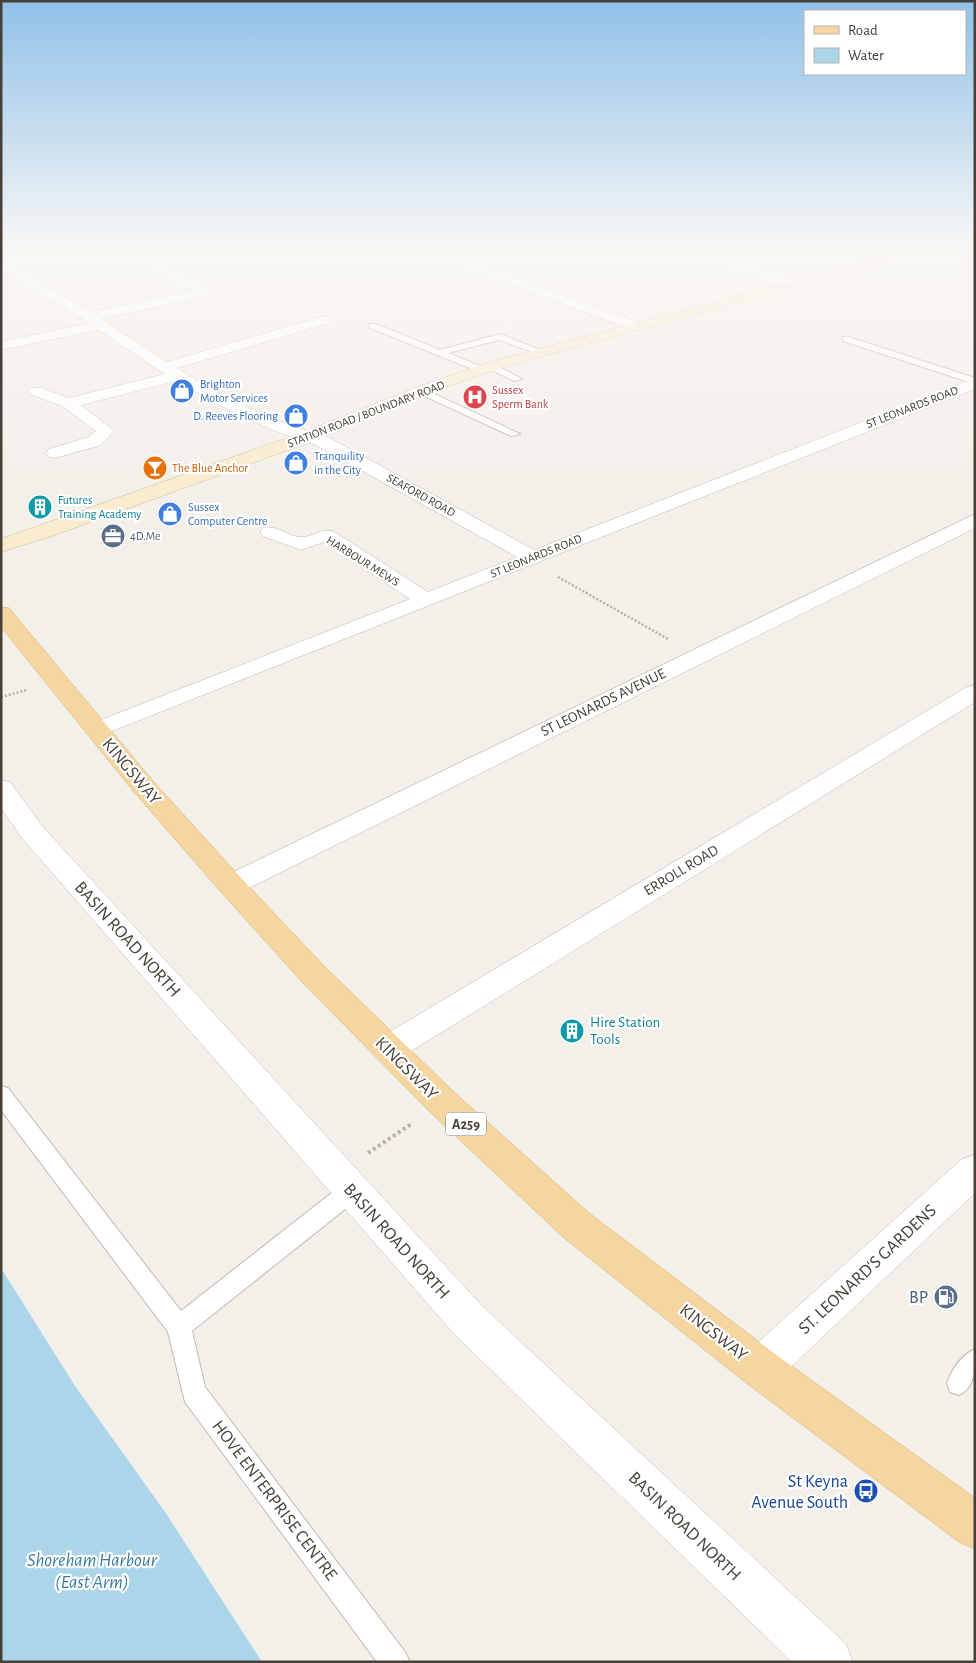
<svg xmlns="http://www.w3.org/2000/svg" width="976" height="1663" font-family="'Alegreya Sans',sans-serif">
	<style>
		.water { fill: #acd5ea }
		.lines { fill: none; stroke-linecap: round; stroke-linejoin: round }
		.lane-casing { stroke: #c1b9b0; stroke-width: 2 }
		.street-casing { stroke: #c1b9b0; stroke-width: 1 }
		.secondary-casing { stroke: #cebd9d; stroke-width: 1 }
		.primary-casing { stroke: #d8b172; stroke-width: 1 }
		.path-far1 { stroke: #beb19f; stroke-width: 2.5; stroke-dasharray: 2 2; stroke-linecap: butt }
		.path { stroke: #beb19f; stroke-width: 4; stroke-dasharray: 3 3; stroke-linecap: butt }
		.lane { fill: #fff; fill-rule: evenodd }
		.street { fill: #fff; fill-rule: evenodd }
		.secondary { fill: #f9ebcd; fill-rule: evenodd }
		.primary { fill: #f5d6a1; fill-rule: evenodd }
		.labels { text-anchor: middle; stroke-width: 4.5; stroke-linejoin: round; paint-order: stroke }
		.far-shop-label { font-size: 12px; fill: #366cbe; stroke: #fff; text-anchor: start }
		.far-health-label { font-size: 12px; fill: #be3a42; stroke: #fff; text-anchor: start }
		.far-street-label { font-size: 12px; fill: #464038; stroke: #fff }
		.far-food-label { font-size: 12px; fill: #c56008; stroke: #fff; text-anchor: start }
		.far-culture-label { font-size: 12px; fill: #0d838f; stroke: #fff; text-anchor: start }
		.far-service-label { font-size: 12px; fill: #4e5e75; stroke: #fff; text-anchor: start }
		.shield { fill: #fff; stroke: #7e7974; stroke-width: 1 }
		.shield-label { font-size: 14px; font-weight: bold; fill: #464038 }
		.street-label { font-size: 15px; fill: #464038; stroke: #fff }
		.culture-label { font-size: 15px; fill: #0d838f; stroke: #fff; text-anchor: start }
		.near-street-label { font-size: 18px; fill: #464038; stroke: #fff }
		.near-service-label { font-size: 18px; fill: #4e5e75; stroke: #fff; text-anchor: end }
		.near-transit-label { font-size: 18px; fill: #164399; stroke: #fff; text-anchor: end }
		.near-water-label { font-size: 19px; font-style: italic; fill: #397da0; stroke: #fff }
	</style>
	<rect width="100%" height="100%" fill="#f3efe9"/>
	<path class="water" d="M1,1268L75,1386L165,1512L262,1662H1Z"/>
	<g class="lines">
		<defs>
			<g id="lane">
				<path d="M370,324H376L440,350L500,334L545,352L538,354L499,340L448,353L485,368V372L482,373L370,328Z"/>
				<path d="M843,337H849L975,378V384L843,341Z"/>
				<path d="M488,364H494L522,379L514,381L488,368Z"/>
				<path d="M418,389H424L520,434L511,436L418,393Z"/>
				<path d="M1,1086L8,1088L181,1311L343,1184L351,1182L359,1184L362,1191L359,1198L192,1331L205,1387L405,1652L410,1662H377L185,1402L168,1332L1,1110Z"/>
				<path d="M975,1349C975,1368 976,1387 959,1395L950,1392L947,1383C952,1370 961,1355 975,1349Z"/>
			</g>
			<g id="street">
				<path d="M124,254H140L212,292L205,296L101,319L167,362L320,317H330L332,320L330,323L177,368C219,396 279,424 328,437L534,550L975,378V389L97,737L88,735L85,730L88,725L410,599L324,542L301,550L263,536L260,532L263,528C278,524 288,538 302,537C313,537 320,528 333,531L428,592L517,557L316,445C267,431 220,406 176,381L81,405L114,431L101,445L55,458L49,457L46,453L49,449L89,437L96,431L62,406L30,394L28,391L30,388H42L69,398L165,374L98,330L1,350V342L89,323L1,270V261L91,312L192,291Z"/>
				<path d="M430,254H449L643,324L645,327L643,330H633Z"/>
				<path d="M686,254H706L799,282L800,285L799,288H789Z"/>
				<path d="M975,514V528L241,892L231,895L221,892L217,885L221,878Z"/>
				<path d="M975,685V702L400,1058L388,1062L376,1058L371,1049L376,1040L967,687Z"/>
				<path d="M1,780L10,782L42,826L483,1307L846,1644L853,1662H792L455,1335L22,838L1,808Z"/>
				<path d="M975,1155V1193L775,1382L760,1388L745,1382L739,1368L745,1354L962,1159Z"/>
			</g>
			<g id="secondary">
				<path d="M896,254H918L496,369L427,394L313,441L52,536L1,552V539L301,433L415,388L486,363Z"/>
				<path d="M942,254H963L975,258V266Z"/>
			</g>
			<path id="primary" d="M1,607L9,608L152,780L241,878L324,966L454,1092L589,1213L775,1354L975,1498V1549L959,1542L745,1382L563,1237L430,1112L302,982L221,892L134,792L1,627Z"/>
		</defs>
		<use href="#lane" class="lane-casing"/>
		<use href="#street" class="street-casing"/>
		<use href="#secondary" class="secondary-casing"/>
		<use href="#primary" class="primary-casing"/>
		<g class="path-far1">
			<path d="M558,577L668,639"/>
			<path d="M1,697L27,690"/>
		</g>
		<path class="path" d="M368,1153L413,1123"/>
		<use href="#lane" class="lane"/>
		<use href="#street" class="street"/>
		<use href="#secondary" class="secondary"/>
		<use href="#primary" class="primary"/>
	</g>
	<linearGradient id="sky" x2="0" y2="1"><stop stop-color="#90c1e9"/><stop offset="0.52" stop-color="#faf8f5"/><stop offset="1" stop-color="#faf8f5" stop-opacity="0"/></linearGradient>
	<rect width="976" height="487" fill="url(#sky)"/>
	<defs>
		<symbol id="shop-disc" viewBox="-11 -11 22 22"><circle r="9.5" fill="#3f7fe0" stroke="#fff"/><path d="M-5-2.5h2.3a2.7 3.5 0 0 1 5.4 0H5L5.5 6h-11ZM-1.5-2.5h3a1.5 2.3 0 0 0-3 0Z" fill="#fff"/></symbol>
		<symbol id="hospital-disc" viewBox="-11 -11 22 22"><circle r="9.5" fill="#e0444e" stroke="#fff"/><path d="M-5-5h3v3.5h4V-5h3V5h-3V1.5h-4V5h-3Z" fill="#fff"/></symbol>
		<symbol id="bar-disc" viewBox="-11 -11 22 22"><circle r="9.5" fill="#e8710a" stroke="#fff"/><path d="M-6-5H6L.8 .8V4.5H3.5V6h-7V4.5H-.8V.8Z" fill="#fff"/></symbol>
		<symbol id="building-disc" viewBox="-11 -11 22 22"><circle r="9.5" fill="#0f9aa8" stroke="#fff"/><path d="M-4-6H4V6H1V3H-1V6H-4ZM-2.5-4.3h1.7v1.8h-1.7ZM.8-4.3h1.7v1.8H.8ZM-2.5-1h1.7V.8h-1.7ZM.8-1h1.7V.8H.8Z" fill="#fff"/></symbol>
		<symbol id="office-disc" viewBox="-11 -11 22 22"><circle r="9.5" fill="#5c6f8a" stroke="#fff"/><path d="M-6-3h4V-5.5h4V-3h4V5H-6ZM-1-4.5V-3h2v-1.5ZM-6 0V1H6V0Z" fill="#fff"/></symbol>
		<symbol id="fuel-disc" viewBox="-11 -11 22 22"><circle r="9.5" fill="#5c6f8a" stroke="#fff"/><path d="M-5.5-6h7V0h2V4h1.3V-2.5L3-4.5l.8-.8L6-3V5H2.5V1h-1V6h-7ZM-4.2-4.7v3.2H.2V-4.7Z" fill="#fff"/></symbol>
		<symbol id="bus-disc" viewBox="-11 -11 22 22"><circle r="9.5" fill="#1a4fb4" stroke="#fff"/><path d="M-5-6H5V4H4V6H2V4H-2V6H-4V4H-5ZM-3.5-4V0h7V-4ZM-3.5 1.2v1.5H-2V1.2ZM2 1.2v1.5H3.5V1.2Z" fill="#fff"/></symbol>
	</defs>
	<g fill-rule="evenodd">
		<use href="#shop-disc" x="168" y="377" width="28" height="28"/>
		<use href="#hospital-disc" x="461" y="383" width="28" height="28"/>
		<use href="#shop-disc" x="282" y="402" width="28" height="28"/>
		<use href="#shop-disc" x="282" y="449" width="28" height="28"/>
		<use href="#bar-disc" x="141" y="454" width="28" height="28"/>
		<use href="#building-disc" x="26" y="493" width="28" height="28"/>
		<use href="#shop-disc" x="156" y="500" width="28" height="28"/>
		<use href="#office-disc" x="99" y="522" width="28" height="28"/>
		<use href="#building-disc" x="558" y="1017" width="28" height="28"/>
		<use href="#fuel-disc" x="932" y="1283" width="28" height="28"/>
		<use href="#bus-disc" x="852" y="1477" width="28" height="28"/>
	</g>
	<g class="labels">
		<g class="far-shop-label">
			<text x="200" y="388">Brighton<tspan x="200" dy="14">Motor Services</tspan></text>
			<text x="278" y="420" text-anchor="end">D. Reeves Flooring</text>
			<text x="314" y="460">Tranquility<tspan x="314" dy="14">in the City</tspan></text>
			<text x="188" y="511">Sussex<tspan x="188" dy="14">Computer Centre</tspan></text>
		</g>
		<g class="far-health-label">
			<text x="492" y="394">Sussex<tspan x="492" dy="14">Sperm Bank</tspan></text>
		</g>
		<g class="far-street-label">
			<text transform="translate(912 407) rotate(-21)" y="4">ST LEONARDS ROAD</text>
			<text transform="translate(366 414) rotate(-21)" y="4">STATION ROAD / BOUNDARY ROAD</text>
			<text transform="translate(421 495) rotate(29)" y="4">SEAFORD ROAD</text>
			<text transform="translate(536 556) rotate(-22)" y="4">ST LEONARDS ROAD</text>
			<text transform="translate(363 561) rotate(32)" y="4">HARBOUR MEWS</text>
		</g>
		<g class="far-food-label">
			<text x="172" y="472">The Blue Anchor</text>
		</g>
		<g class="far-culture-label">
			<text x="58" y="504">Futures<tspan x="58" dy="14">Training Academy</tspan></text>
		</g>
		<g class="far-service-label">
			<text x="130" y="540">4D.Me</text>
		</g>
		<rect class="shield" x="446" y="1112.5" width="40" height="23" rx="4"/>
		<g class="shield-label">
			<text x="466" y="1129">A259</text>
		</g>
		<g class="street-label">
			<text transform="translate(603 702) rotate(-26)" y="5">ST LEONARDS AVENUE</text>
			<text transform="translate(681 870) rotate(-31)" y="5">ERROLL ROAD</text>
		</g>
		<g class="culture-label">
			<text x="590" y="1027">Hire Station<tspan x="590" dy="17">Tools</tspan></text>
		</g>
		<g class="near-street-label">
			<text transform="translate(132 771) rotate(50)" y="6">KINGSWAY</text>
			<text transform="translate(128 939) rotate(48)" y="6">BASIN ROAD NORTH</text>
			<text transform="translate(407 1068) rotate(45)" y="6">KINGSWAY</text>
			<text transform="translate(397 1241) rotate(48)" y="6">BASIN ROAD NORTH</text>
			<text transform="translate(867 1269) rotate(-43)" y="6">ST. LEONARD'S GARDENS</text>
			<text transform="translate(714 1332) rotate(38)" y="6">KINGSWAY</text>
			<text transform="translate(275 1500) rotate(53)" y="6">HOVE ENTERPRISE CENTRE</text>
			<text transform="translate(685 1526) rotate(44)" y="6">BASIN ROAD NORTH</text>
		</g>
		<g class="near-service-label">
			<text x="928" y="1303">BP</text>
		</g>
		<g class="near-transit-label">
			<text x="848" y="1487">St Keyna<tspan x="848" dy="21">Avenue South</tspan></text>
		</g>
		<g class="near-water-label">
			<text x="92" y="1566">Shoreham Harbour<tspan x="92" dy="22">(East Arm)</tspan></text>
		</g>
	</g>
	<rect width="976" height="1663" fill="none" stroke="#464038" stroke-width="5"/>
	<rect x="804" y="10" width="162" height="65" fill="#ffffff" stroke="#b5b3af"/>
	<rect x="814" y="26" width="25" height="8" fill="#f5d6a1" stroke="#b5b3af"/>
	<text x="848" y="35" font-size="15" fill="#464038">Road</text>
	<rect x="814" y="48" width="25" height="15" fill="#acd5ea" stroke="#b5b3af"/>
	<text x="848" y="60" font-size="15" fill="#464038">Water</text>
</svg>
